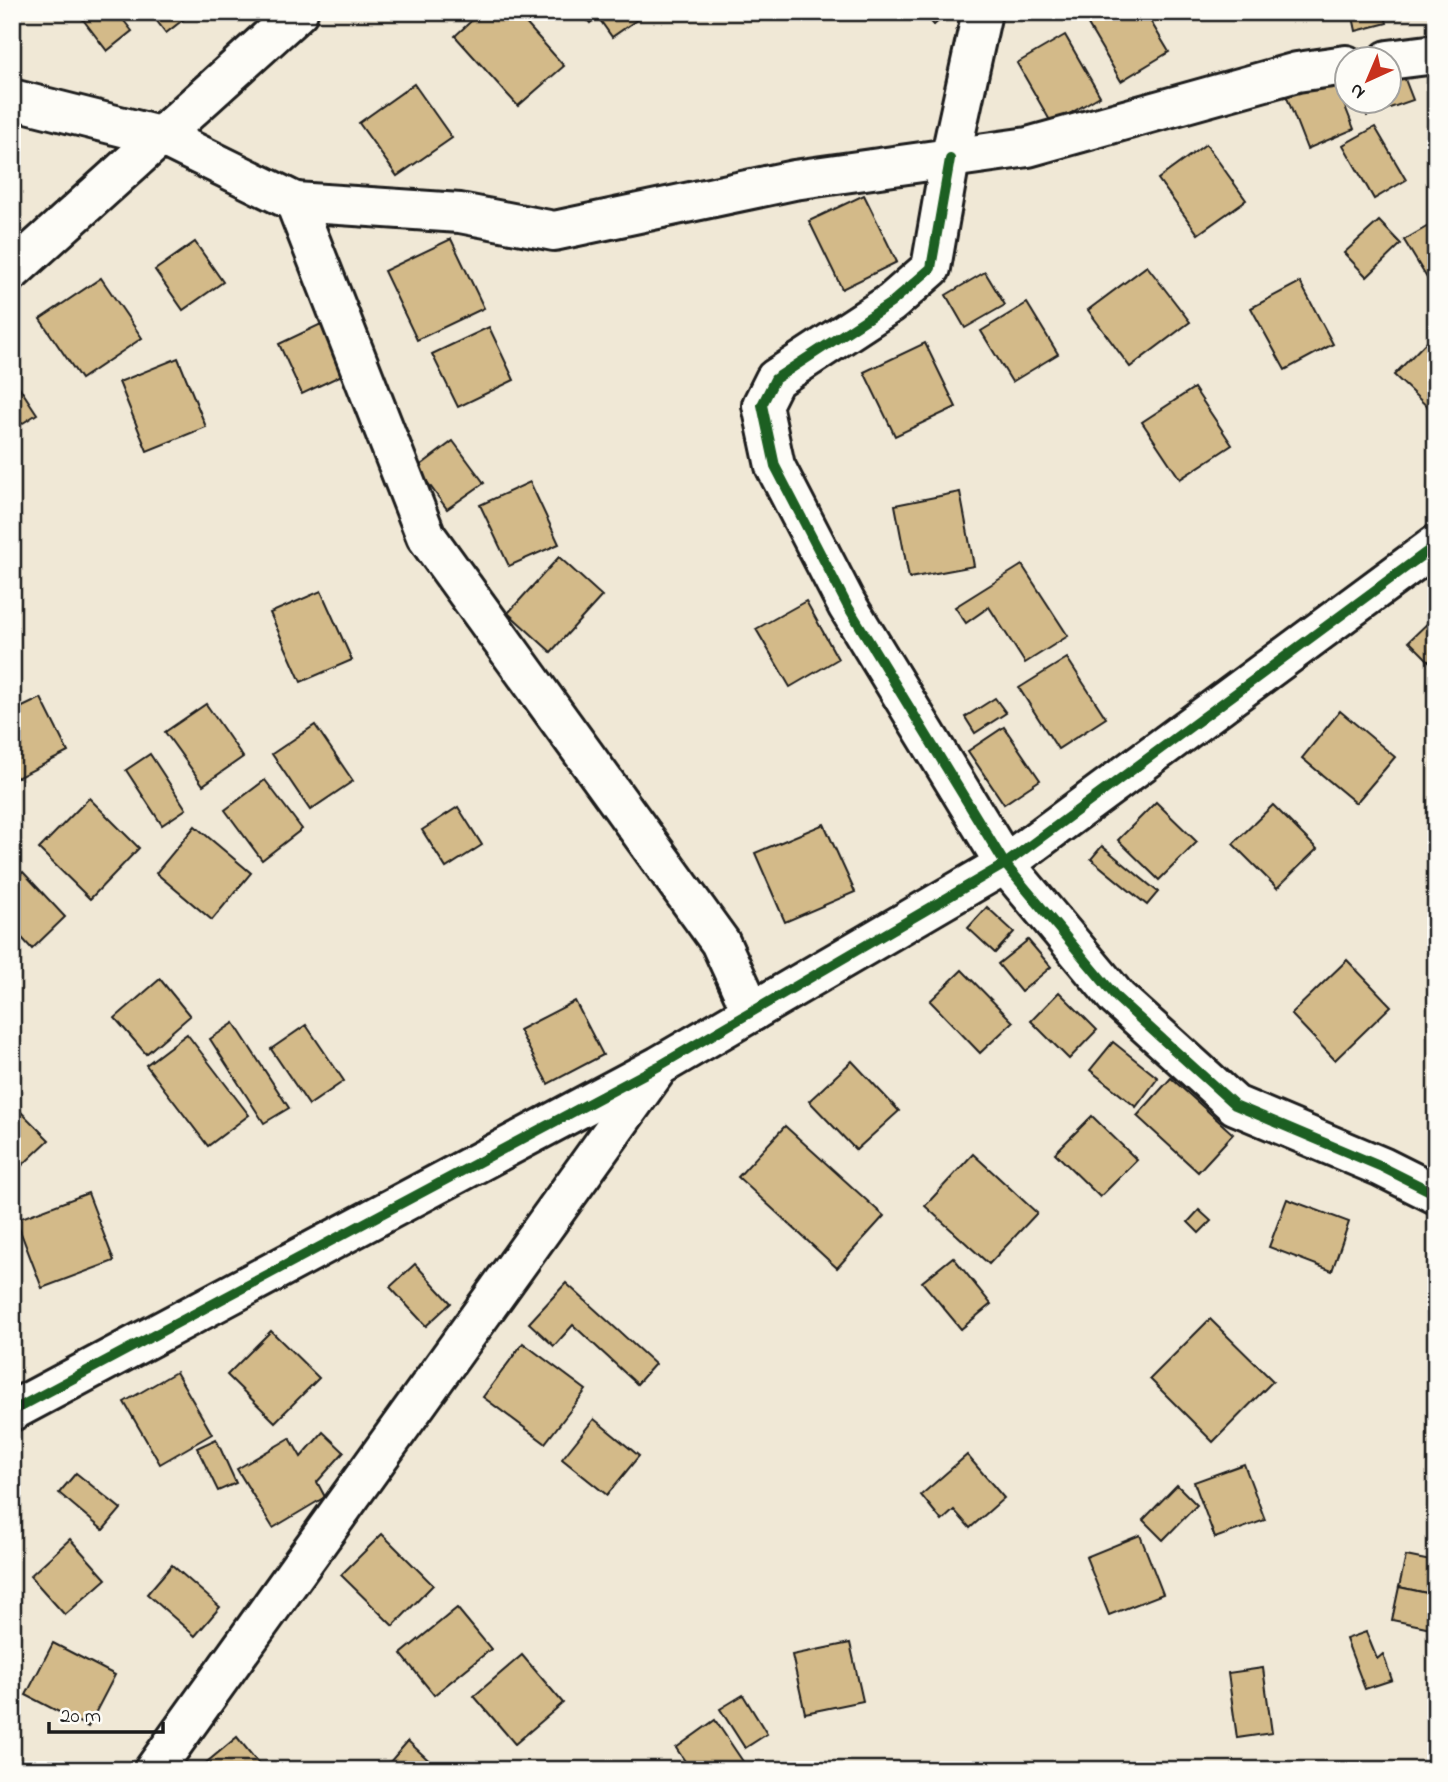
<svg xmlns="http://www.w3.org/2000/svg" width="1448" height="1782" font-family="'Indie Flower',sans-serif">
	<style>
		.building { fill: #d3ba89; stroke: #1c1c1c; stroke-width: 2 }
		.lines { fill: none; stroke-linecap: round; stroke-linejoin: round }
		.minor-casing { stroke: #1c1c1c; stroke-width: 44 }
		.minor { stroke: #fdfcf7; stroke-width: 38 }
		.cycleway-casing { stroke: #fdfcf7; stroke-width: 15 }
		.cycleway { stroke: #1b5e20; stroke-width: 10 }
	</style>
	<rect width="100%" height="100%" fill="#f0e8d6"/>
	<filter id="ink" filterUnits="userSpaceOnUse"><feTurbulence type="fractalNoise" baseFrequency=".0143" numOctaves="2"/><feDisplacementMap in="SourceGraphic" scale="14" xChannelSelector="R" yChannelSelector="G"/><feConvolveMatrix kernelMatrix="1 2 1 2 8 2 1 2 1" color-interpolation-filters="sRGB"/></filter>
	<g filter="url(#ink)">
		<g class="building">
			<path d="M117,12L132,31L107,51L78,13Z"/>
			<path d="M150,12H193L166,33Z"/>
			<path d="M481,12H516L564,66L518,106L455,36Z"/>
			<path d="M580,12H603L590,23Z"/>
			<path d="M612,12H648L612,37L600,20Z"/>
			<path d="M923,12H949L934,25Z"/>
			<path d="M1109,12H1145L1169,52L1121,81L1088,25Z"/>
			<path d="M1352,12H1384L1387,23L1356,31Z"/>
			<path d="M1065,35L1100,96L1052,124L1017,63Z"/>
			<path d="M1401,69L1413,100L1367,116L1362,102H1388V73Z"/>
			<path d="M1333,76L1354,129L1307,149L1286,95Z"/>
			<path d="M414,84L452,138L397,176L359,123Z"/>
			<path d="M1375,127L1406,180L1374,199L1343,145Z"/>
			<path d="M1206,144L1246,200L1198,234L1158,179Z"/>
			<path d="M864,195L897,262L842,289L809,221Z"/>
			<path d="M1379,221L1401,244L1367,277L1344,253Z"/>
			<path d="M1430,225L1436,235V293L1404,240Z"/>
			<path d="M451,239L484,308L417,340L384,271Z"/>
			<path d="M195,242L223,282L183,310L155,270Z"/>
			<path d="M1147,266L1190,322L1130,367L1088,310Z"/>
			<path d="M985,272L1005,305L965,328L946,295Z"/>
			<path d="M101,278L142,338L81,379L40,319Z"/>
			<path d="M1300,282L1333,344L1285,370L1251,308Z"/>
			<path d="M1027,303L1058,354L1012,382L981,331Z"/>
			<path d="M321,324L344,374L302,394L279,344Z"/>
			<path d="M489,327L514,380L458,407L432,354Z"/>
			<path d="M1436,332V415L1394,375Z"/>
			<path d="M925,343L956,407L895,436L864,372Z"/>
			<path d="M178,358L206,427L147,451L119,382Z"/>
			<path d="M12,376L37,414L12,430Z"/>
			<path d="M1194,388L1232,445L1180,479L1142,422Z"/>
			<path d="M453,441L484,483L447,509L417,468Z"/>
			<path d="M530,482L559,544L509,566L480,505Z"/>
			<path d="M960,492L974,566L909,578L895,505Z"/>
			<path d="M559,557L602,596L551,652L508,613Z"/>
			<path d="M1022,565L1068,636L1025,663L989,607L966,623L955,607Z"/>
			<path d="M321,591L352,660L301,682L270,613Z"/>
			<path d="M806,601L838,659L790,687L756,629Z"/>
			<path d="M1436,615V668L1409,641Z"/>
			<path d="M1067,658L1106,718L1058,749L1019,688Z"/>
			<path d="M41,698L68,752L17,778L12,769V712Z"/>
			<path d="M995,698L1006,713L975,733L965,717Z"/>
			<path d="M206,704L243,757L203,785L165,732Z"/>
			<path d="M1340,711L1395,757L1356,803L1302,758Z"/>
			<path d="M315,725L353,781L310,810L272,754Z"/>
			<path d="M1004,727L1040,780L1004,804L968,751Z"/>
			<path d="M150,754L186,809L162,825L126,770Z"/>
			<path d="M265,780L302,829L262,860L225,810Z"/>
			<path d="M89,798L139,848L90,899L39,849Z"/>
			<path d="M1156,802L1197,842L1159,880L1118,840Z"/>
			<path d="M1273,805L1317,849L1277,888L1233,844Z"/>
			<path d="M458,807L482,845L446,868L422,830Z"/>
			<path d="M824,824L855,892L785,922L755,853Z"/>
			<path d="M195,826L251,873L212,920L156,873Z"/>
			<path d="M1102,846L1158,892L1147,905L1091,859Z"/>
			<path d="M23,872L65,917L32,949L12,927V882Z"/>
			<path d="M987,907L1014,932L995,953L968,928Z"/>
			<path d="M1028,940L1051,967L1021,992L998,964Z"/>
			<path d="M1347,960L1391,1006L1335,1060L1291,1014Z"/>
			<path d="M962,970L1013,1022L980,1053L930,1001Z"/>
			<path d="M160,979L190,1016L146,1054L115,1018Z"/>
			<path d="M1059,992L1097,1030L1069,1059L1031,1021Z"/>
			<path d="M575,1001L603,1055L548,1084L519,1030Z"/>
			<path d="M234,1023L289,1108L264,1123L210,1039Z"/>
			<path d="M306,1025L344,1081L309,1105L271,1049Z"/>
			<path d="M187,1034L249,1115L208,1146L146,1065Z"/>
			<path d="M1113,1042L1158,1078L1136,1107L1090,1070Z"/>
			<path d="M852,1061L899,1111L856,1150L809,1101Z"/>
			<path d="M1171,1078L1233,1134L1198,1172L1137,1116Z"/>
			<path d="M12,1103L49,1140L12,1175Z"/>
			<path d="M1092,1116L1137,1160L1100,1197L1055,1153Z"/>
			<path d="M785,1126L884,1216L837,1268L738,1177Z"/>
			<path d="M973,1154L1037,1213L989,1264L925,1206Z"/>
			<path d="M88,1193L114,1261L42,1288L16,1220Z"/>
			<path d="M1287,1199L1349,1222L1332,1271L1269,1247Z"/>
			<path d="M1199,1210L1211,1221L1199,1233L1188,1222Z"/>
			<path d="M953,1257L991,1304L961,1329L922,1282Z"/>
			<path d="M415,1264L451,1303L426,1326L390,1287Z"/>
			<path d="M566,1283L655,1364L637,1384L573,1325L554,1346L529,1323Z"/>
			<path d="M1210,1319L1273,1381L1213,1442L1150,1379Z"/>
			<path d="M271,1331L319,1378L275,1422L227,1375Z"/>
			<path d="M523,1343L586,1390L545,1443L483,1397Z"/>
			<path d="M176,1372L212,1434L160,1464L124,1402Z"/>
			<path d="M594,1419L639,1456L607,1495L562,1459Z"/>
			<path d="M323,1432L344,1452L317,1482L325,1497L273,1528L237,1469L290,1438L301,1457Z"/>
			<path d="M216,1439L236,1483L218,1491L197,1448Z"/>
			<path d="M967,1455L1004,1498L970,1528L954,1510L942,1521L921,1495Z"/>
			<path d="M1244,1464L1265,1520L1215,1538L1194,1482Z"/>
			<path d="M76,1473L121,1509L103,1530L59,1493Z"/>
			<path d="M1177,1485L1197,1505L1163,1540L1143,1520Z"/>
			<path d="M382,1534L433,1585L393,1626L341,1575Z"/>
			<path d="M1140,1535L1163,1594L1109,1615L1086,1557Z"/>
			<path d="M70,1539L106,1579L65,1615L30,1576Z"/>
			<path d="M1406,1556L1436,1562V1595L1399,1587Z"/>
			<path d="M172,1565L220,1607L195,1636L147,1594Z"/>
			<path d="M1399,1587L1436,1595V1629L1392,1620Z"/>
			<path d="M457,1608L491,1649L434,1695L401,1654Z"/>
			<path d="M1366,1632L1377,1659L1383,1654L1392,1680L1365,1689L1346,1639Z"/>
			<path d="M53,1643L115,1675L88,1727L26,1695Z"/>
			<path d="M850,1643L863,1701L805,1713L792,1655Z"/>
			<path d="M522,1655L563,1703L515,1744L474,1696Z"/>
			<path d="M1263,1668L1272,1733L1237,1738L1228,1673Z"/>
			<path d="M743,1695L767,1734L745,1748L720,1709Z"/>
			<path d="M715,1720L744,1763L735,1770H691L676,1748Z"/>
			<path d="M237,1737L264,1770H203L201,1767Z"/>
			<path d="M408,1741L439,1770H383Z"/>
		</g>
		<g class="lines">
			<defs>
				<g id="minor">
					<path d="M982,12L950,159L931,268L891,303L775,379L762,405L775,466L847,605L1005,864L1117,998L1235,1105L1382,1167L1436,1194"/>
					<path d="M1388,60L1436,54"/>
					<path d="M12,99L163,137L295,202L426,536L720,942L752,1012"/>
					<path d="M295,202L460,213L554,231L794,180L1028,147L1297,72L1346,65"/>
					<path d="M12,271L298,12"/>
					<path d="M12,1411L659,1066L1005,864L1436,545"/>
					<path d="M154,1770L655,1072"/>
				</g>
			</defs>
			<use href="#minor" class="minor-casing"/>
			<use href="#minor" class="minor"/>
			<defs>
				<g id="cycleway">
					<path d="M950,159L931,268L891,303L775,379L762,405L775,466L847,605L1005,864L1117,998L1235,1105L1382,1167L1436,1194"/>
					<path d="M12,1411L659,1066L1005,864L1436,545"/>
				</g>
			</defs>
			<use href="#cycleway" class="cycleway-casing"/>
			<use href="#cycleway" class="cycleway"/>
		</g>
	</g>
	<rect width="1448" height="1782" fill="none" stroke="#fdfcf7" stroke-width="42"/>
	<rect x="21" y="21" width="1406" height="1740" fill="none" stroke="#1c1c1c" stroke-width="2.5" filter="url(#ink)"/>
	<g transform="translate(1368 80) rotate(224)"><circle r="33" fill="#fdfcf7" stroke="#a3a29f" stroke-width="2"/>
	<path d="M0-5L12 26L0 18L-12 26Z" fill="#c8321e"/>
	<text y="-10" font-size="19" font-weight="bold" text-anchor="middle" fill="#1c1c1c">N</text>
	</g>
	<path d="M49 1722v10h114v-10" fill="none" stroke="#1c1c1c" stroke-width="3.5"/>
	<text x="60" y="1722" font-size="21" fill="#1c1c1c" stroke="#fdfcf7" stroke-width="5" paint-order="stroke">20 m</text>
</svg>
